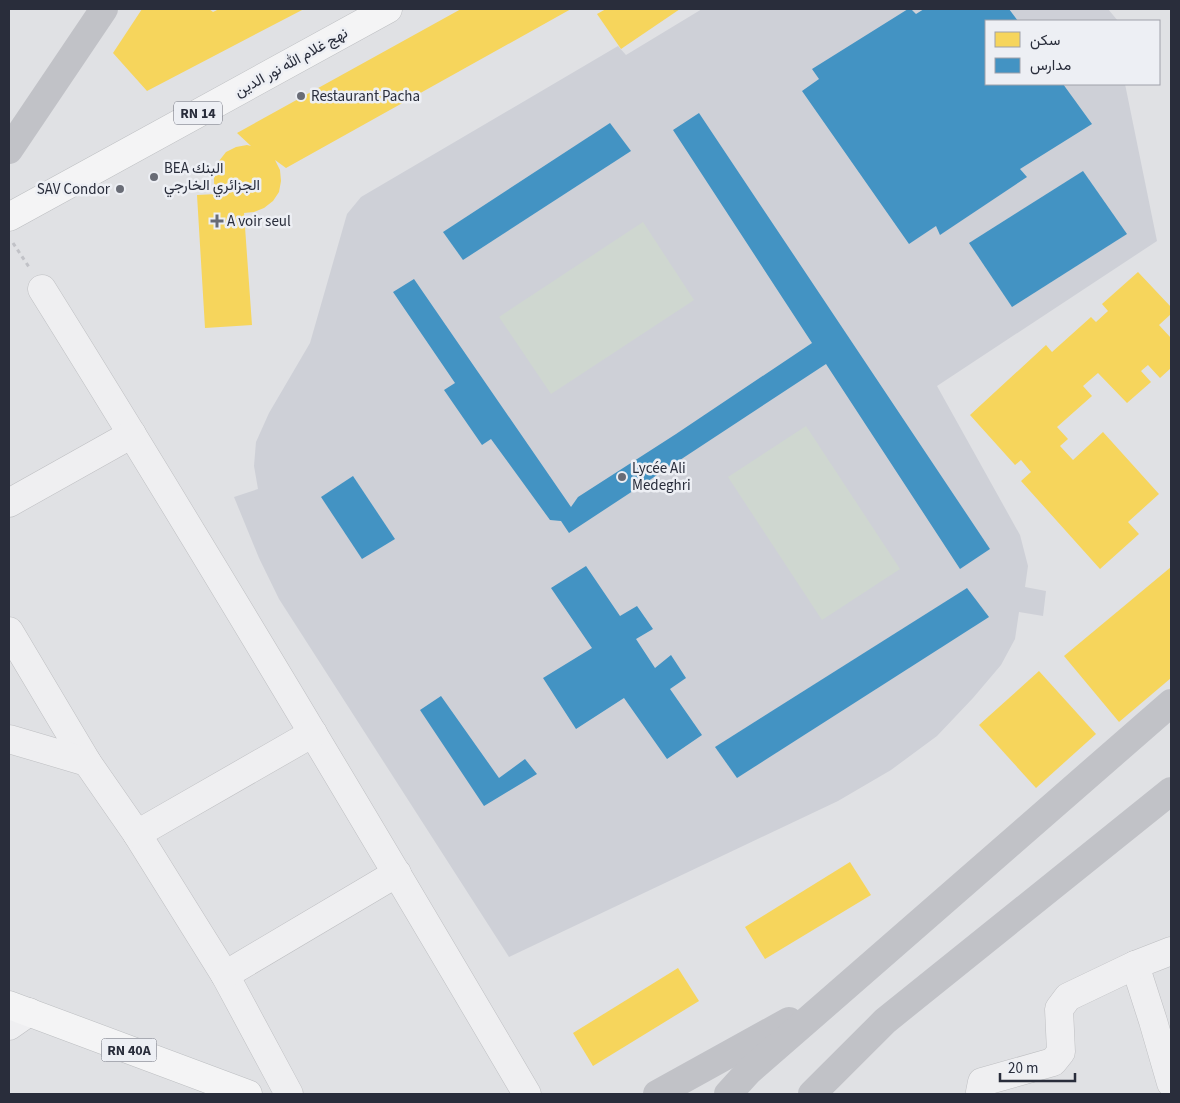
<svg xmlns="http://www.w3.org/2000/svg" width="1180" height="1103" font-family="'Source Sans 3',Vazirmatn,sans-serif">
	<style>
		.built { fill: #ced0d7 }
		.green { fill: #cfd7d0 }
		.homes { fill: #f6d55c }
		.schools { fill: #4393c3 }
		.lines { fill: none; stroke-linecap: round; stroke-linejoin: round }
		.street-casing { stroke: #bebfc2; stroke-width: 29 }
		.primary-casing { stroke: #bcbec1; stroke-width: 29 }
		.path { stroke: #c1c2c7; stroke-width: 3; stroke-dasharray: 4 4; stroke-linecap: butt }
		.street { stroke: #efeff1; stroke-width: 28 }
		.secondary { stroke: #c1c2c7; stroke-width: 28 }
		.primary { stroke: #f4f4f5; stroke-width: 28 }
		.poi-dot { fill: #696c76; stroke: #edeff4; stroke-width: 2 }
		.labels { text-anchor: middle; stroke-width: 5; stroke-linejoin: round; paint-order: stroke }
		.shield { fill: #edeff4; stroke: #646772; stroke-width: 1 }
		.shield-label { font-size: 14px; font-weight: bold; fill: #292d3b }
		.street-label { font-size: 15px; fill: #292d3b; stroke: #edeff4 }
		.poi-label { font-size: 15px; fill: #292d3b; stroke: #edeff4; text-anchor: start }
	</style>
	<rect width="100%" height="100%" fill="#e0e1e4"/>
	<path class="built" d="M702,9H1108L1118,21H986V84H1125L1157,241L937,386L1020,535L1028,566L1025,587L1046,591L1043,616L1019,612L1015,639L1001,665L973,698L937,736L891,770L838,801L509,957L279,599L259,558L234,497L258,489L254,466L256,442L269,413L310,343L347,214L361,197L618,46L626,55Z"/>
	<g class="green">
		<path d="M643,222L694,300L551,394L499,317Z"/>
		<path d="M806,426L900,569L822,620L728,477Z"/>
	</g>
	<g class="homes">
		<path d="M142,9H209L213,12L219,9H304L147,91L113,53Z"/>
		<path d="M461,9H571L286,168L275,160L280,170L281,181L279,192L273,201L264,208L254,212L244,213L252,325L205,328L197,195L217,194L214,183V172L219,161L226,152L236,147L247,145L251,146L237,133Z"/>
		<path d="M606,9H680L621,49L597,14Z"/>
		<path d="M1138,272L1171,307V314L1159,325L1171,338V368L1160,378L1148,365L1141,371L1151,382L1127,403L1098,373L1083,386L1092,396L1057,427L1068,439L1060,446L1073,460L1103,432L1159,494L1128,522L1139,534L1100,569L1021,481L1031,472L1021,460L1015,465L970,415L1046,345L1052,352L1091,317L1096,322L1108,311L1102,304Z"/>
		<path d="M1171,567V678L1119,722L1064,656Z"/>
		<path d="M1039,671L1096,734L1036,788L979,725Z"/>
		<path d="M850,862L871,895L765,959L745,927Z"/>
		<path d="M678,968L699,1001L593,1066L573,1033Z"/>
	</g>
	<g class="schools">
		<path d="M908,9H911L916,14L924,9H1009L1018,21H986V84H1063L1092,124L1020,169L1027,177L940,235L936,226L909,244L802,91L819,79L812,69Z"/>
		<path d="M699,113L990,549L960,569L826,364L569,533L561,521L550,520L491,439L482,445L444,390L455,383L393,292L414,279L571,507L578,497L676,434L812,343L673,130Z"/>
		<path d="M610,123L631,151L463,260L443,232Z"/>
		<path d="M1083,171L1127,234L1012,307L969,243Z"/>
		<path d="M353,476L395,539L362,559L321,497Z"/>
		<path d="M586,566L620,616L637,606L653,629L636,639L655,668L671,655L686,678L670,689L702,735L667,759L624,698L576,729L543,678L592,648L551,588Z"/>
		<path d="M967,588L989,617L737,778L715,747Z"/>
		<path d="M441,696L499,778L525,759L537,774L484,806L420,710Z"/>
	</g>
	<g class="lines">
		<defs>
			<g id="street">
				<path d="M42,289C208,555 368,824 527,1094"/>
				<path d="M9,503L132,434"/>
				<path d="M9,631L87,762L137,834L225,975L289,1094"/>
				<path d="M9,739L87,762"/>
				<path d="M137,834L313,733"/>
				<path d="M1171,951L1135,965L1153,1021L1171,1083"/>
				<path d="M225,975L397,873"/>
				<path d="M9,1026L29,1012"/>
				<path d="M981,1094L980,1092L982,1082L1053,1062L1061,1052L1059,1009L1068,997L1135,965"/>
			</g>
			<g id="primary">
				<path d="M9,217L388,9"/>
				<path d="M9,1005L248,1094"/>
			</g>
		</defs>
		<use href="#street" class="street-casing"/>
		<use href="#primary" class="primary-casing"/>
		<path class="path" d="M13,243L29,267"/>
		<use href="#street" class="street"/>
		<g class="secondary">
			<path d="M9,150L104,9"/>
			<path d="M657,1094L789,1021"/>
			<path d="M728,1094L748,1072L1171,703"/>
			<path d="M812,1094L885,1021L1171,791"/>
		</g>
		<use href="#primary" class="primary"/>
	</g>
	<g class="poi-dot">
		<circle cx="301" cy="96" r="5"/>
		<circle cx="154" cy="177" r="5"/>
		<circle cx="120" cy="189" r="5"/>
		<path d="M214.5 213.5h5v5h5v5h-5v5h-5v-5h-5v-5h5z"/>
		<circle cx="622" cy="477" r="5"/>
	</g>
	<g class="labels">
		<g class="shield">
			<rect x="174" y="101.5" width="48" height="23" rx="4"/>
			<rect x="101.5" y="1038.5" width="55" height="23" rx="4"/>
		</g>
		<g class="shield-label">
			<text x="198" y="118">RN 14</text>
			<text x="129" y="1055">RN 40A</text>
		</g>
		<g class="street-label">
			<text transform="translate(291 62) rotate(-29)" y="5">نهج غلام الله نور الدين</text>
		</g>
		<g class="poi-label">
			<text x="311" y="101">Restaurant Pacha</text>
			<text x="164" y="173">BEA البنك<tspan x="164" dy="17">الجزائري الخارجي</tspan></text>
			<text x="110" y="194" text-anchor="end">SAV Condor</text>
			<text x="227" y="226">A voir seul</text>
			<text x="632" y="473">Lycée Ali<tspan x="632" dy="17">Medeghri</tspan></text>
		</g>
	</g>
	<rect width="1180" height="1103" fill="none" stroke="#292d3b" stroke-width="20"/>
	<rect x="985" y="20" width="175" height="65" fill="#edeff4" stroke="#9fa1aa"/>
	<rect x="995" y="32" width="25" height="15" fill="#f6d55c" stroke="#9fa1aa"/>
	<text x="1030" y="45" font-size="15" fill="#292d3b">سكن</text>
	<rect x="995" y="58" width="25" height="15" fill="#4393c3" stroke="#9fa1aa"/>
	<text x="1030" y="70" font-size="15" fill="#292d3b">مدارس</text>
	<path d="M1000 1073v8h75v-8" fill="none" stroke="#292d3b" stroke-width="2.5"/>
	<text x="1008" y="1073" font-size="15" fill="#292d3b" stroke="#edeff4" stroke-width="4" paint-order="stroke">20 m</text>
</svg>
